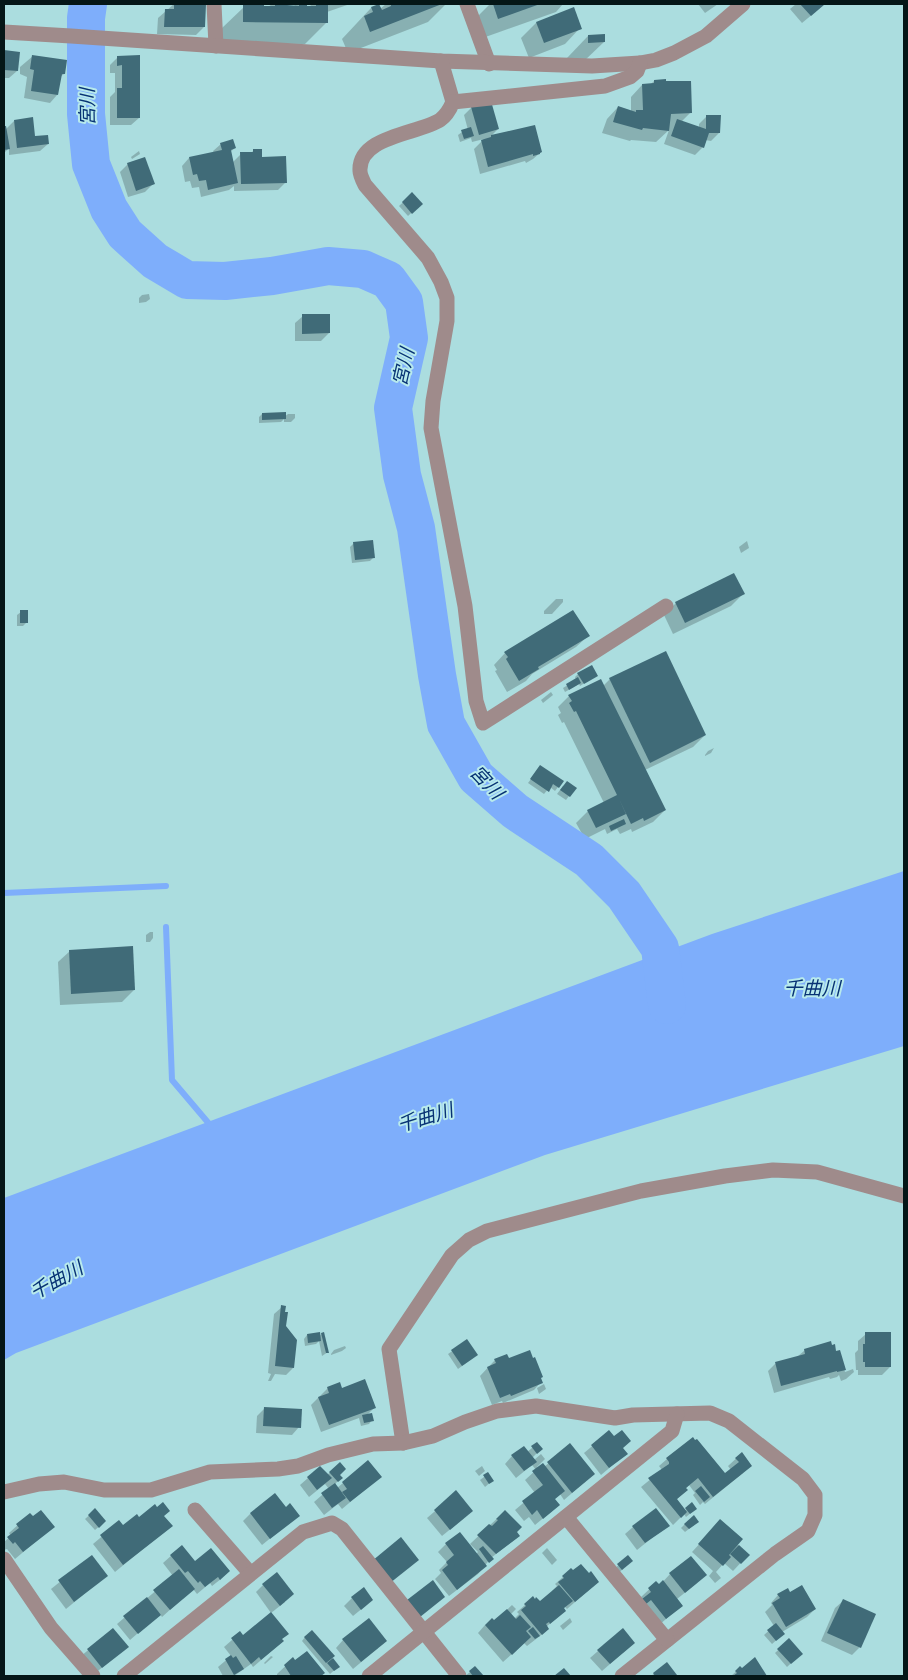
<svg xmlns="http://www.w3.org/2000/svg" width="908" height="1680" font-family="Georgia,'Noto Sans JP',serif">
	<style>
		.water { fill: #7eaefb }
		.shadow { fill: #0003 }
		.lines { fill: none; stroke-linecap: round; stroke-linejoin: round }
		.stream { stroke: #7eaefb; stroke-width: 6 }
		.river { stroke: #7eaefb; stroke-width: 38 }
		.building { fill: #406b78 }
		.minor { stroke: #9f8b8b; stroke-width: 15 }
		.labels { text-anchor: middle; stroke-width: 4; stroke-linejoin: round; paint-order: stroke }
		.water-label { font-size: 19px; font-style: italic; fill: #073274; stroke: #b8eaec }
	</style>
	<rect width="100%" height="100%" fill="#abdddf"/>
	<path class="water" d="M904,871V1046L545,1155L16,1353L4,1360V1198L712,934Z"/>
	<g class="shadow">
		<path d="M174,4H205L204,27L196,35L157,34L158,18Z"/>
		<path d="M249,4H263V7H268L272,4H285V7H293L296,4H306V7H309L312,4H350L327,12V22L305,44L222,43V28L244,7H246Z"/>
		<path d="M386,4H446L428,22L348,53L342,39L371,8L379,5L380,9Z"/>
		<path d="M490,4H563L556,12L477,40L478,16Z"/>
		<path d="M698,4H718L705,13Z"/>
		<path d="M796,4H825L802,23L790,9Z"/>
		<path d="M536,23L580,28L565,44L529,58L521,38Z"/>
		<path d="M588,36L604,42L582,63L567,64V58Z"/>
		<path d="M4,52L19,53L17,71L9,78H4Z"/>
		<path d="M33,56L64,74L60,77L57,95L50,103L24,98L27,77L20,74V67Z"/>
		<path d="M118,57H139V118L131,125H110V97L115,92V73H110V65Z"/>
		<path d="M654,81L691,112L681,122L699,128V124L707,116L719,133L711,141L705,140L703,147L695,155L664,144L669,130L656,142L631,140L630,141L602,133L607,119L618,107L631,112V97L642,85H650Z"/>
		<path d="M471,108L498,129L491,136L511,131L541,152L533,159L526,163L525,161L480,174L474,149L484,139L472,142L471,138L460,142L458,135L462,132L468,130L464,115Z"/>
		<path d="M14,121L34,137L48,144L40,151L9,155V148L4,153V127L5,130Z"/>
		<path d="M221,144L235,148L230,152L233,162L241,154L251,153L254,150L286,182L278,190L234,191V186L229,190L201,197L199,187L192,188L190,181L185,182L182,166L189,158L214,153L213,151Z"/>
		<path d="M139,151L140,154L132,159L131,157Z"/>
		<path d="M128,164L153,184L145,192L128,197L120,172Z"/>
		<path d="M412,194L421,204L408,216L399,206Z"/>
		<path d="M149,294L150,299L146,302L139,303V298L142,295Z"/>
		<path d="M303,316L329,333L321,341H295V323Z"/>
		<path d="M262,414L284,417L288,414H295V418L291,422H284V419L281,422L259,423V417Z"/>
		<path d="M747,541L749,548L741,553L739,547Z"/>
		<path d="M354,543L373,558L370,561L352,563L350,547Z"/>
		<path d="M743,594L731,606L673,634L664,615L676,603Z"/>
		<path d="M556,599H563V602L552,614H544V611Z"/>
		<path d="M21,612L27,622L23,626H17V615Z"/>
		<path d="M588,636L576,647L532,674L526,681L507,692L495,671L497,670L494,665L505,653Z"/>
		<path d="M578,674L597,675L580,686L579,684L565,692L563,688L576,680L575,677Z"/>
		<path d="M610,679L705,735L693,747L645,770L665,810L653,822L632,832L631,829L620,834L617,829L607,834L605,829L585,839L576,823L588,811L604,803L564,722L562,723L558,715L561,713L558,707L569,696L603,686Z"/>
		<path d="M551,692L553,695L543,703L541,700Z"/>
		<path d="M714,748L711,753L705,756V755L708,751Z"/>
		<path d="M540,767L558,787L555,791L550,787L544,794L528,783Z"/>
		<path d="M563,786L575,788L566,800L557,794Z"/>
		<path d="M150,932H153V938L150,942H146V935Z"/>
		<path d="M70,951L134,990L122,1002L60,1005L58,962Z"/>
		<path d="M282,1307L293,1368L286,1375L275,1374L271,1381H268L271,1374L268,1373L274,1314Z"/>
		<path d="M322,1334L328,1352L322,1356L319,1341L316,1344L305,1346L304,1339L307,1335L319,1336Z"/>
		<path d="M866,1334L890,1367L882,1375H858V1370H856L855,1353L858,1350V1341Z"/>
		<path d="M467,1341L473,1358L458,1369L448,1354Z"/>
		<path d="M345,1346L346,1348L342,1351L331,1355V1354L334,1350Z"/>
		<path d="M805,1350L839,1351L845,1372L853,1369L854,1372L846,1379L841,1381L839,1375L837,1377L830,1379L829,1377L774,1393L768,1371L775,1364L797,1357Z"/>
		<path d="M495,1360L540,1378L541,1382L534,1390L503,1403L502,1401L492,1405L480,1376Z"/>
		<path d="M544,1384L546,1389L539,1394L537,1388Z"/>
		<path d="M328,1388L341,1389L374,1408L367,1415L372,1420L369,1424L361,1426L359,1418L321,1432L311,1405Z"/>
		<path d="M265,1408L299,1427L292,1435L256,1433L257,1416Z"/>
		<path d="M609,1432L626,1454L601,1475L584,1453Z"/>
		<path d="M537,1444L541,1449L532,1458L534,1460L541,1454L545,1459L537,1467L538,1469L544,1467L570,1445L586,1481L564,1500L560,1494L554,1500L559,1505L535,1525L529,1517L524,1521L515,1510L535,1493L525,1480L536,1470L532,1465L516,1478L505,1464L512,1456L527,1452Z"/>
		<path d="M741,1454L743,1473L705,1504L703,1502L700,1505L693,1495L695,1493L689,1485L685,1489L686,1490L676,1500L684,1511L692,1504V1512L686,1517L684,1514L673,1525L641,1487L662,1470L659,1466L667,1459L725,1475L731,1470L728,1466Z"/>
		<path d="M340,1464L339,1475L341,1478L334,1485L337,1488L343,1483L380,1477L342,1509L338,1504L324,1515L314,1502L329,1489L325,1484L309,1497L300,1485L308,1478L327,1475Z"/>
		<path d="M482,1466L485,1471L479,1476L475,1471Z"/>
		<path d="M488,1474L492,1481L485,1487L480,1480Z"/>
		<path d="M441,1506L464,1518L442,1536L427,1518Z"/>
		<path d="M285,1509L298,1516L262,1545L243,1521L251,1513Z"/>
		<path d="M95,1510L101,1525L95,1530L85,1519Z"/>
		<path d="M505,1511L519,1536L491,1558L478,1574L449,1596L435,1579L441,1573L439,1570L447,1562L438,1552L446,1544L476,1554L478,1552L470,1544Z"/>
		<path d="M30,1514L33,1518L53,1527L15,1559L7,1549L4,1550V1542L11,1536L9,1533Z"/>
		<path d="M163,1516L171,1526L115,1572L93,1544L119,1522L123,1526Z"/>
		<path d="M685,1524L694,1525L685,1532L681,1528Z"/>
		<path d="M668,1525L637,1550L625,1534L633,1527Z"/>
		<path d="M713,1529L737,1544L748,1555L733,1571L724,1563L716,1572L721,1578L715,1583L709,1576L713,1571L692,1552Z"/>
		<path d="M182,1546L195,1562L221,1579L212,1586L210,1583L197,1594L193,1589L162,1617L160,1614L130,1640L117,1624L173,1576L163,1563Z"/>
		<path d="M547,1548L557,1560L552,1565L542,1553Z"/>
		<path d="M91,1557L106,1576L66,1609L51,1589Z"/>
		<path d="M627,1557L623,1569L614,1577L610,1573Z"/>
		<path d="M571,1570L590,1589L567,1609L565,1607L562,1609L557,1618L546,1627L548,1629L540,1636L527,1646L524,1643L503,1662L478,1633L485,1625L494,1622L512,1605L516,1609L510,1615L514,1619L519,1614L517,1612L533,1598L540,1603L553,1592L552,1591L557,1586L555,1584Z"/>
		<path d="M670,1574L697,1583L677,1599L682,1605L658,1626L641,1597L656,1583L659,1586Z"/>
		<path d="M263,1585L285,1602L271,1613L256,1592Z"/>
		<path d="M790,1594L815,1609L807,1617L782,1632L780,1637L772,1644L764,1635L774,1626L765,1612L772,1605L771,1603L778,1595Z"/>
		<path d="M352,1598L364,1607L353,1616L344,1606Z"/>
		<path d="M843,1601L874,1614L860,1647L852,1655L821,1641L835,1608Z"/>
		<path d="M570,1618L572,1622L563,1630L560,1626Z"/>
		<path d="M113,1629L127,1647L93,1675L80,1657Z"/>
		<path d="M240,1633L243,1637L281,1640L283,1641L253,1667L251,1664L234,1676H223L218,1667L231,1656L224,1647Z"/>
		<path d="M305,1637L331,1657L338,1667L330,1674L302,1641Z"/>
		<path d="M343,1640L378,1648L353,1669L336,1648Z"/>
		<path d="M789,1640L801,1654L787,1667L775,1653Z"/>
		<path d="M626,1650L602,1671L590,1658L598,1651Z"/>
		<path d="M271,1656L273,1657L265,1664L264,1663Z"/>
		<path d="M293,1659L323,1673L320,1676H277V1674Z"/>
		<path d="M755,1659L766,1676H731L740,1668L742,1670Z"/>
		<path d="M667,1664L676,1675L675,1676H651Z"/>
		<path d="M475,1667L482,1676H465L470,1672Z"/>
	</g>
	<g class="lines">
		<g class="stream">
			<path d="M4,893L166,886"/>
			<path d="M166,927L172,1080L211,1126"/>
		</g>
		<path class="river" d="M88,4L86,18V114L91,164L109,209L125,234L155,261L187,280L225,281L272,276L328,266L363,269L388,280L404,302L409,338L393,408L402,475L416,528L437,675L446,724L476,777L515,811L589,860L624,895L660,948L667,1005"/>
	</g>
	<g class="building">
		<path d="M174,4H206L205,27H164L165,9H174Z"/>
		<path d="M252,4H264V6H275V4L299,6V4H307V6H316V4H328V23L243,22V5H252Z"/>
		<path d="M379,4L382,10L391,6V4H442L370,32L364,16L373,12L371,7Z"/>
		<path d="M493,4H540L498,19Z"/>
		<path d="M800,4H825L811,16Z"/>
		<path d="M574,7L582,29L544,43L536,22Z"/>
		<path d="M605,34V42L588,43V35Z"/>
		<path d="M4,50L20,52L18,71L4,70Z"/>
		<path d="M32,55L67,60L65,74H62L58,95L31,91L34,70L30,69Z"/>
		<path d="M140,55V118H117V88H122V65L117,66V56Z"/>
		<path d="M666,79V81H691L692,113L671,114L669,131L643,128L642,130L613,122L618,106L636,112V110H643L642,84L654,83V80Z"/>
		<path d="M491,101L499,129L479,135L471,107Z"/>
		<path d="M706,115H721L720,133H709L704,148L671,136L677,119L706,129Z"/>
		<path d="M33,117L35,136L48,135L49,144L17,148L14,120Z"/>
		<path d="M535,125L542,152L540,153V154L533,156V154L488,167L481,140L491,137V135Z"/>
		<path d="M4,126H6L10,149L4,150Z"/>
		<path d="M471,127L474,136L464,139L461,130Z"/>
		<path d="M233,139L236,148L231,150L238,183L208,190L206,180L199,181L197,174L193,175L189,157L222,150L220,143Z"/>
		<path d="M253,149H262V157L286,156L287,183L241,184L240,152H253Z"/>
		<path d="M145,157L155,184L136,191L127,163Z"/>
		<path d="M412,192L423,204L412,214L402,202Z"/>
		<path d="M302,314H330V333L302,334Z"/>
		<path d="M286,412V419L262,420V413Z"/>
		<path d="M373,540L375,558L355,560L353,542Z"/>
		<path d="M734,573L745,594L685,623L675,602Z"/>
		<rect x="20" y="610" width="8" height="13"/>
		<path d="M573,610L590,636L538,667L539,669L519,681L506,659L508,657L504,652Z"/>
		<path d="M666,651L706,735L650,763L609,678Z"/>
		<path d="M592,665L598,676L584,684L577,673Z"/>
		<path d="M578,677L581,683L569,690L566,684Z"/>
		<path d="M601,679L666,810L644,821L643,818L631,824L619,799L626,814L596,828L587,810L617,795L576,711L574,712L569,703L572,701L568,695Z"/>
		<path d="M540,765L564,781L559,788L553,784L549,792L530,779Z"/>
		<path d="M567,781L577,788L570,797L560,790Z"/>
		<path d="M624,819L626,824L611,831L609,826Z"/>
		<path d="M133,946L135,990L71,994L69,950Z"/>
		<path d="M281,1305L286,1306L285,1312H288L286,1326L297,1340L294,1368L275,1366Z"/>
		<path d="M320,1332L321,1341L308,1343L307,1334Z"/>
		<path d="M324,1332L329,1353H326L321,1333Z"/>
		<path d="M865,1332H891V1367H865V1362H863V1344H865Z"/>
		<path d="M467,1339L478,1355L462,1366L451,1350Z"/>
		<path d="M831,1341L832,1345L835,1344L836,1351L840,1350L846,1370L837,1372V1371L781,1386L775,1362L805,1354L804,1349Z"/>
		<path d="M530,1350L533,1358L535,1357L543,1377L541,1378L543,1383L511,1396L510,1394L500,1398L487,1367L496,1363L494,1359L507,1354L509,1358Z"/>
		<path d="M365,1379L376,1408L329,1425L318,1397L329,1393L327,1387L340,1382L342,1388Z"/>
		<path d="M264,1407L302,1409L301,1428L263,1426Z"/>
		<path d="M372,1413L374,1421L364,1423L362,1415Z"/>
		<path d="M609,1430L614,1436L622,1430L631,1441L623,1448L628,1454L609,1468L591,1445Z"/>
		<path d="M693,1437L695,1440L697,1439L725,1473L739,1462L735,1458L742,1452L752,1466L713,1497L698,1478L686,1488L688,1490L677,1499L687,1512L681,1518L648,1478L669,1464V1462L666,1458Z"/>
		<path d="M537,1442L543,1449L537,1454L531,1446Z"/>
		<path d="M570,1443L595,1474L572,1493L547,1462Z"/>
		<path d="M524,1446L537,1462L524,1471L511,1455Z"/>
		<path d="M368,1460L382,1477L350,1502L342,1492L347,1489L342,1482Z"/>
		<path d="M340,1462L346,1469L340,1475L343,1478L338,1482L329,1472Z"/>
		<path d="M543,1463L565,1491L555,1499L560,1505L543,1519L537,1510L532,1515L522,1501L543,1485L532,1471Z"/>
		<path d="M320,1466L332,1478L317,1490L307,1477Z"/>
		<path d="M488,1472L494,1481L489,1484L483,1475Z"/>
		<path d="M335,1483L346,1498L332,1508L321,1493Z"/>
		<path d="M701,1486L710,1497L704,1502L695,1491Z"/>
		<path d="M456,1490L473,1511L450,1530L434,1510Z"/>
		<path d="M275,1493L286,1507L290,1503L300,1516L270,1539L250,1513Z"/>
		<path d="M163,1502L170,1511L164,1516L173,1526L123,1565L100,1535L119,1520L123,1525L137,1514L139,1517L155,1504L157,1507Z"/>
		<path d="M692,1502L697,1509L690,1514L685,1508Z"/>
		<path d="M95,1508L106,1521L99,1528L88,1515Z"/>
		<path d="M656,1508L670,1526L645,1543L632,1526Z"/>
		<path d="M41,1510L55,1527L23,1552L15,1542L13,1544L7,1537L19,1528L16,1524L30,1513L33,1516Z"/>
		<path d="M505,1510L522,1527L517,1532L520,1536L496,1554L477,1535L489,1524L492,1526L498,1520L496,1519Z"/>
		<path d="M694,1515L699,1522L689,1529L684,1524Z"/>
		<path d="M720,1519L743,1539L729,1555L731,1557L723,1566L698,1544Z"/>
		<path d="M460,1532L487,1566L457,1590L442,1570L448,1565L446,1562L454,1555L445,1543Z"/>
		<path d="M401,1537L419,1560L390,1583L372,1561Z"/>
		<path d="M182,1545L195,1561L211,1548L230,1571L220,1580L218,1577L205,1587L200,1581L198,1583L188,1571L185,1573L170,1555Z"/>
		<path d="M739,1545L750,1555L741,1564L730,1554Z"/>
		<path d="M483,1546L494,1559L489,1563L479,1549Z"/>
		<path d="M92,1555L108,1576L74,1602L58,1580Z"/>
		<path d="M628,1555L633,1561L622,1570L617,1564Z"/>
		<path d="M691,1556L707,1575L685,1593L669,1573Z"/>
		<path d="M581,1564L589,1573L591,1571L599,1582L575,1602L558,1582L564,1578L562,1576L571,1568L573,1570Z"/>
		<path d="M179,1569L195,1589L170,1610L153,1590Z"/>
		<path d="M277,1572L294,1594L280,1606L262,1584Z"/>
		<path d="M433,1580L445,1597L420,1617L407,1600Z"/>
		<path d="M663,1580L683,1606L666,1619L651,1600L646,1604L642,1599L651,1592L648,1588L656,1581L659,1584Z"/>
		<path d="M559,1585L573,1601L564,1608L566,1611L550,1624L549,1622L546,1624L549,1629L542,1635L521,1610L526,1606L524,1604L533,1596L535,1599L536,1597L540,1601Z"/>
		<path d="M802,1585L816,1609L786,1627L772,1603L780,1598L777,1594L788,1588L790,1592Z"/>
		<path d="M364,1587L373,1600L361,1610L351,1597Z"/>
		<path d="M147,1597L161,1615L138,1634L123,1616Z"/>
		<path d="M843,1599L876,1614L861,1648L827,1633Z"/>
		<path d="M507,1609L516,1619L520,1615L531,1627L526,1631L531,1637L512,1655L485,1625L492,1618L494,1620Z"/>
		<path d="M271,1612L289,1634L282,1639L284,1641L261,1660L259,1657L251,1664L231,1638L240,1631L243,1635Z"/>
		<path d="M369,1618L387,1641L361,1662L342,1639Z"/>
		<path d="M776,1623L785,1634L776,1641L767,1630Z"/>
		<path d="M533,1627L540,1636L535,1639L528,1631Z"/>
		<path d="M113,1628L129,1647L102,1668L87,1649Z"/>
		<path d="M623,1628L635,1643L610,1664L597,1650Z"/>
		<path d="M312,1630L335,1656L326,1663L304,1637Z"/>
		<path d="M789,1638L803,1654L791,1664L777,1649Z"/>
		<path d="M307,1651L325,1673L321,1676H291L284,1665L293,1657L295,1660Z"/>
		<path d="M231,1655L233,1658L236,1656L244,1669L234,1675L225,1659Z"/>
		<path d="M755,1657L767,1676H733L737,1673L735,1671L740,1666L742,1668Z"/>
		<path d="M333,1658L340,1667L334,1671L327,1663Z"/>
		<path d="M667,1662L677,1675L655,1676L653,1673Z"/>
		<path d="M475,1666L484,1676H473L469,1671Z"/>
		<path d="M564,1668L571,1676H554Z"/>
	</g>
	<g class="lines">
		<g class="minor">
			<path d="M214,4L216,46"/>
			<path d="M467,4L489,64"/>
			<path d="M4,32L71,36L441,61L592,66L640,63L656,60L674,53L706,36L743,4"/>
			<path d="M441,61L453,102"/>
			<path d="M640,63L637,71L630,77L605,86L453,102C450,109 447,115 440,120C418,134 358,136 360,171C360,175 363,181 365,185L428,258L441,282L447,298V321L433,401L431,428L465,606L476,701L483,723L666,606"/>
			<path d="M403,1443L389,1349L452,1255L469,1240L487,1231L641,1191L725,1176L773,1170L817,1172L904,1196"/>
			<path d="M4,1492L39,1484L64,1482L104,1490H151L210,1472L278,1469L298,1466L328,1455L373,1444L403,1443L433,1436L465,1422L497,1411L536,1406L615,1418L633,1415L710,1413L729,1421L803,1479L815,1495V1515L808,1531L775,1554L622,1676"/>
			<path d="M195,1510L250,1573"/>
			<path d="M566,1517L667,1640"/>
			<path d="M4,1559L51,1628L93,1676"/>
			<path d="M124,1676L303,1532L332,1523L342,1529L459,1676"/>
			<path d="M369,1676L672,1431L677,1414"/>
		</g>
	</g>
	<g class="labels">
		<g class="water-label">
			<text transform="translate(87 107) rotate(-91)" y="7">宮川</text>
			<text transform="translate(403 367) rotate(-77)" y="7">宮川</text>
			<text transform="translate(487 782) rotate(47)" y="7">宮川</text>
			<text x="812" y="995">千曲川</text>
			<text transform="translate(425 1117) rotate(-17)" y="7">千曲川</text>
			<text transform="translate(56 1280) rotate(-29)" y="7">千曲川</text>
		</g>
	</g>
	<rect width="908" height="1680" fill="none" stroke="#041617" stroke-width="10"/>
</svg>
